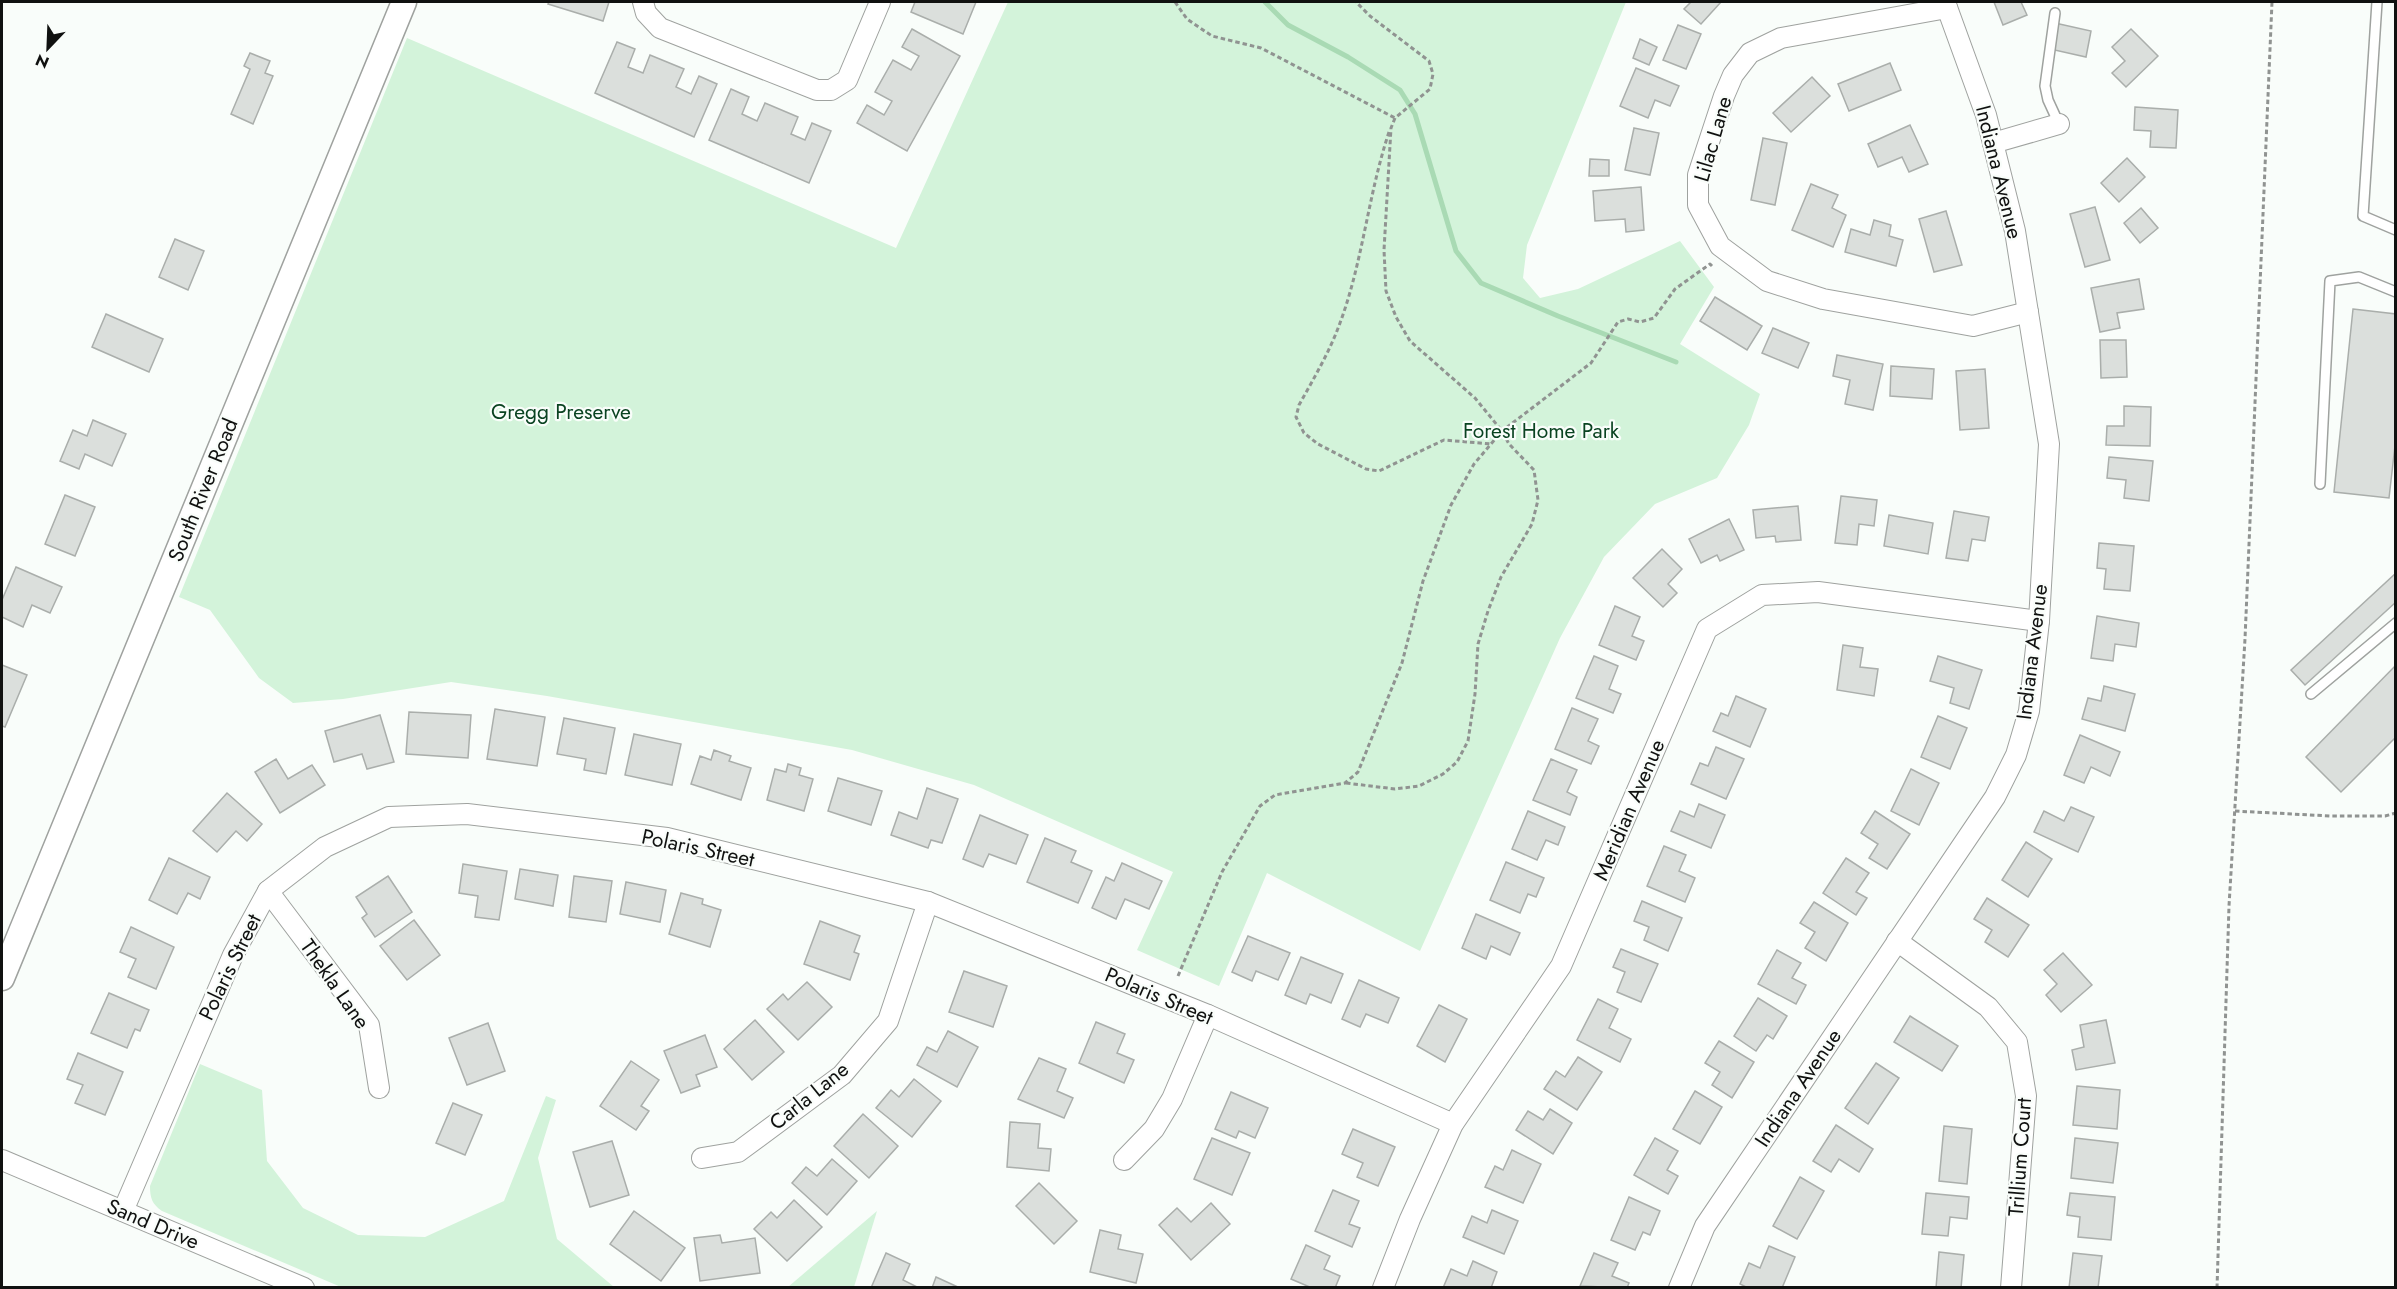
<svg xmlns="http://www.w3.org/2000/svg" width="2397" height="1289" font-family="Jost,sans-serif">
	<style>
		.green { fill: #d3f3da }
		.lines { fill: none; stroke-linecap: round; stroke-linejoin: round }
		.stream { stroke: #a9dab4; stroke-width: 5 }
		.building { fill: #dbdfdc; stroke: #aaaeab; stroke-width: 1.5 }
		.service-casing { stroke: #9fa29f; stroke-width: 12 }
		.minor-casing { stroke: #9fa29f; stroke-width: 22 }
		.tertiary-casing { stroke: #9fa29f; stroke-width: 27 }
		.path { stroke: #909391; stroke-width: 3; stroke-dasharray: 4.5 3; stroke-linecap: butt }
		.service { stroke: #fff; stroke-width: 9 }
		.minor { stroke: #fff; stroke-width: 20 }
		.tertiary { stroke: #fff; stroke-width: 24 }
		.labels { text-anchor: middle; stroke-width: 4.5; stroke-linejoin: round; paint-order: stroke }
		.street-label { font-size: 21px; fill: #101110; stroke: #f9fdfa }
		.park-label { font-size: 21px; fill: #0a4321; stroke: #f9fdfa }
	</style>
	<rect width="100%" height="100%" fill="#f9fdfa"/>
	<g class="green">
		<path d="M1008,2H1626L1527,245L1523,278L1540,298L1578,289L1680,241L1714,287L1680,344L1760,394L1749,425L1717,478L1655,504L1604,557L1560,638L1420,951L1267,873L1219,986L1137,950L1173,872L974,785L852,750L547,696L451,682L343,699L293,703L259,678L210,610L179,597L407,38L896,248Z"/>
		<path d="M200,1064L262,1090L267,1161L303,1208L358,1235L425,1237L504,1201L546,1096L556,1100L538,1158L557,1239L614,1287H341L162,1211C152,1204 150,1198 150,1186Z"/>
		<path d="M877,1211L854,1287H788Z"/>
	</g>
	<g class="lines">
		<path class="stream" d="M1265,2L1288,25L1348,57L1400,90L1415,114L1456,251L1481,283L1558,316L1676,362"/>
	</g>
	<g class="building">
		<path d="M549,2H609L603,21L548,4Z"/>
		<path d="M915,2H976L963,34L911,12Z"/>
		<path d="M1691,2H1721L1701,24L1684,9Z"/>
		<path d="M1994,2H2021L2027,15L2003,25Z"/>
		<path d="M2055,23L2091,31L2086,57L2050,49Z"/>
		<path d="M1678,25L1701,34L1686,69L1663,60Z"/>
		<path d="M912,29L960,56L907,151L857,123L867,105L884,115L892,101L875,92L893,60L911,70L919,56L902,47Z"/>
		<path d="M2131,29L2158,56L2126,87L2112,73L2125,61L2112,47Z"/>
		<path d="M1640,39L1657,47L1649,65L1633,58Z"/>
		<path d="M617,42L635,49L628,67L643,73L650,55L684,69L676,87L691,94L699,76L717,84L694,137L595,93Z"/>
		<path d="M250,53L270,61L265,73L273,76L253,124L231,114L250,69L244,66Z"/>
		<path d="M1890,63L1901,90L1849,111L1838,84Z"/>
		<path d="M1636,68L1679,86L1670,106L1655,100L1648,118L1620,106Z"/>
		<path d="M1812,77L1830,96L1791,132L1773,113Z"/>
		<path d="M731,89L749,97L742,114L757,121L765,103L798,117L791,134L805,140L812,123L831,131L809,183L709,140Z"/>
		<path d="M2135,107L2178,110L2176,148L2150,147L2151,131L2134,130Z"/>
		<path d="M1910,125L1928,164L1909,172L1902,157L1878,167L1868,144Z"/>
		<path d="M1634,128L1659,133L1650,175L1625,170Z"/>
		<path d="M1763,138L1787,143L1775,205L1751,200Z"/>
		<path d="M2127,158L2145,177L2119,202L2101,183Z"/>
		<path d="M1590,159L1609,160V176H1589Z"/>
		<path d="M1811,184L1838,195L1832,208L1846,215L1833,247L1792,230Z"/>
		<path d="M1641,187L1644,230L1626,232L1625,219L1595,221L1593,191Z"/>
		<path d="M2095,207L2110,260L2085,267L2070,214Z"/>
		<path d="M2141,208L2158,228L2140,243L2124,223Z"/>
		<path d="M1946,211L1962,265L1934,272L1919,219Z"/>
		<path d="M1874,220L1891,225L1889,236L1903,240L1896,266L1845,252L1851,229L1870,235Z"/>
		<path d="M175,239L204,251L188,290L159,277Z"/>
		<path d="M2139,279L2144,309L2117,313L2120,328L2100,332L2091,288Z"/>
		<path d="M1715,297L1762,326L1747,350L1700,321Z"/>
		<path d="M2353,309L2396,314V437L2389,498L2334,492Z"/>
		<path d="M106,314L163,339L149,372L92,347Z"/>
		<path d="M1773,328L1809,343L1798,368L1762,353Z"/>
		<path d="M2100,340H2126L2127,377L2101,378Z"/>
		<path d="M1837,355L1883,364L1873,410L1845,404L1850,380L1833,376Z"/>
		<path d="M1891,366L1934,369L1932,399L1890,396Z"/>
		<path d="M1985,369L1989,428L1960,430L1956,371Z"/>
		<path d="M2124,406L2151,407L2150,446L2106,445L2107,426H2124Z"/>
		<path d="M93,420L126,434L112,466L85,454L79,469L60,461L73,430L87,436Z"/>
		<path d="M2109,457L2153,461L2149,501L2124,498L2126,480L2107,478Z"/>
		<path d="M65,495L95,507L75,556L45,544Z"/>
		<path d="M1841,496L1877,500L1874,526L1859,524L1857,545L1835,543Z"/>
		<path d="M1798,506L1801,540L1776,542L1775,536L1756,538L1753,510Z"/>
		<path d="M1954,511L1989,517L1985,541L1972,539L1968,561L1946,558Z"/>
		<path d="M1889,515L1933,523L1928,554L1884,546Z"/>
		<path d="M1729,519L1744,550L1720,561L1717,555L1701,563L1689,539Z"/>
		<path d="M2099,543L2134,546L2130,591L2104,589L2106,569L2097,568Z"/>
		<path d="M1662,549L1682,569L1668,584L1677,593L1663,607L1633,578Z"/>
		<path d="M16,567L62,587L50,613L32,605L23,627L2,617V600Z"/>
		<path d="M2396,573V602L2305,685L2291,670Z"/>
		<path d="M1615,606L1640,617L1632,636L1644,641L1636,660L1599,645Z"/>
		<path d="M2097,616L2139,623L2136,647L2115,644L2113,661L2091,658Z"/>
		<path d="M1843,645L1863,648L1860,667L1878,669L1874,696L1837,690Z"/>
		<path d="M1594,656L1618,666L1609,689L1621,694L1613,713L1576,698Z"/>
		<path d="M1938,656L1982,670L1969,709L1950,703L1954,688L1930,681Z"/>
		<path d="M2,665L27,675L5,727L2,726Z"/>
		<path d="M2396,665V737L2341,792L2306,757Z"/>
		<path d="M2104,686L2135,694L2125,731L2082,719L2088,698L2101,701Z"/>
		<path d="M1736,696L1766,709L1750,747L1713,731L1721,713L1728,716Z"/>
		<path d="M1572,708L1598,719L1588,741L1599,746L1591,764L1555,749Z"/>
		<path d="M495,709L545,717L537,766L487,759Z"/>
		<path d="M409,712L471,715L468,758L406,754Z"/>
		<path d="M380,715L394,762L367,769L362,754L334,762L325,731Z"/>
		<path d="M1938,716L1967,728L1950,769L1921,757Z"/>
		<path d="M564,718L615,728L606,774L584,770L586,759L557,754Z"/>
		<path d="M634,734L681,744L672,785L625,775Z"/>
		<path d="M2080,735L2120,752L2110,776L2091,767L2084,783L2064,775Z"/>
		<path d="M1716,747L1744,759L1726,799L1691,784L1700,763L1708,766Z"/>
		<path d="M714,750L731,756L729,761L751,768L741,800L691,784L700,756L711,760Z"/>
		<path d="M276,759L288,779L312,765L325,785L280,813L255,772Z"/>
		<path d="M1551,759L1577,770L1567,792L1577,797L1570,815L1533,800Z"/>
		<path d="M788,764L801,768L799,775L813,779L804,811L767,800L775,769L786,772Z"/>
		<path d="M1911,769L1939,783L1919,825L1891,811Z"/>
		<path d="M838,778L882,791L871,825L828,811Z"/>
		<path d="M927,788L958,799L942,843L931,840L928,848L891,835L899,812L917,819Z"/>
		<path d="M227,793L262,824L247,841L236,831L217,852L193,831Z"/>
		<path d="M1699,804L1725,815L1711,848L1671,831L1680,811L1694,817Z"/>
		<path d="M2071,807L2094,817L2078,852L2034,832L2044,811L2064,821Z"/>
		<path d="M1528,811L1565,827L1558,845L1546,840L1537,860L1512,849Z"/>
		<path d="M1875,811L1910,834L1887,869L1869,858L1878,844L1861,833Z"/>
		<path d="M980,815L1028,835L1016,864L989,854L983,867L963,859Z"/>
		<path d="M1045,838L1076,851L1071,862L1092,871L1078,903L1027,882Z"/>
		<path d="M2026,842L2052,859L2028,897L2002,880Z"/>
		<path d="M1664,846L1686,855L1679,871L1695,878L1685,902L1647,886Z"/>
		<path d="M169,858L210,877L200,899L188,893L177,914L149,900Z"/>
		<path d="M1846,858L1869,873L1856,892L1867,898L1856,915L1823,893Z"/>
		<path d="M1506,862L1544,878L1536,897L1528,894L1520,913L1490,900Z"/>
		<path d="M1122,863L1162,881L1149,909L1125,899L1116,919L1092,908L1106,877L1114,881Z"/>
		<path d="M463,864L507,871L499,920L475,917L478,896L459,893Z"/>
		<path d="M520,869L558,875L553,906L515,899Z"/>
		<path d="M388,876L412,912L375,937L362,918L367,914L356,897Z"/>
		<path d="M574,876L612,881L606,922L569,917Z"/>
		<path d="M626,882L666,890L660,922L620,914Z"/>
		<path d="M681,893L703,899L702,904L721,910L710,947L669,934Z"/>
		<path d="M1987,898L2029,925L2008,957L1985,942L1992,930L1974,919Z"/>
		<path d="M1642,901L1682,918L1668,951L1644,940L1649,927L1634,921Z"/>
		<path d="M1814,902L1848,923L1826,961L1805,948L1815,932L1800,923Z"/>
		<path d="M1476,914L1520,933L1510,955L1491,946L1486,959L1462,948Z"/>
		<path d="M414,920L440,955L407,980L380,946Z"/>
		<path d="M820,921L860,936L854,952L859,954L850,980L804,964Z"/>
		<path d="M131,927L174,947L156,989L128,977L136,959L120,952Z"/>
		<path d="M1248,936L1290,953L1278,980L1256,971L1252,981L1232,972Z"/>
		<path d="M1621,949L1658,964L1641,1002L1617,992L1625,972L1613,967Z"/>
		<path d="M1777,950L1801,963L1792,978L1806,985L1796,1004L1758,984Z"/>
		<path d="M2063,953L2092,985L2061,1012L2046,995L2057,984L2044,970Z"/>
		<path d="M1301,957L1343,974L1331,1003L1310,994L1306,1004L1285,995Z"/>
		<path d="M964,971L1007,986L993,1027L949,1012Z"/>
		<path d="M1359,980L1399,998L1388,1023L1366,1014L1360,1027L1342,1019Z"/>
		<path d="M807,982L832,1007L798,1040L767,1009L783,994L788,1000Z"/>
		<path d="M109,993L149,1010L140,1031L135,1029L127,1048L91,1033Z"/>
		<path d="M1758,998L1787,1016L1773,1039L1767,1035L1756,1051L1734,1036Z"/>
		<path d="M1598,999L1618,1009L1609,1028L1631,1039L1620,1062L1577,1040Z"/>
		<path d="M1439,1005L1467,1019L1445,1062L1417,1046Z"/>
		<path d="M1910,1016L1958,1046L1942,1071L1894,1042Z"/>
		<path d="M755,1020L784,1052L752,1080L724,1049Z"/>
		<path d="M2106,1020L2115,1063L2076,1070L2072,1050L2084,1047L2080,1025Z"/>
		<path d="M1096,1022L1125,1034L1117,1053L1134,1060L1124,1083L1079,1063Z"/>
		<path d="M488,1023L505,1071L467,1085L449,1038Z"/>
		<path d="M948,1031L978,1047L957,1087L917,1065L927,1047L937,1052Z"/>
		<path d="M705,1035L717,1067L696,1075L700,1086L681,1093L664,1051Z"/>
		<path d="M1719,1041L1754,1062L1732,1098L1712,1085L1720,1072L1705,1063Z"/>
		<path d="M78,1053L123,1072L105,1115L75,1103L83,1085L67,1079Z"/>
		<path d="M1578,1057L1602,1072L1577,1110L1544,1089L1556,1071L1565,1077Z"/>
		<path d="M1039,1058L1066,1069L1057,1091L1073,1098L1064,1118L1018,1099Z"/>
		<path d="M631,1061L659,1080L641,1106L649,1111L636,1130L600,1106Z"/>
		<path d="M1876,1063L1899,1078L1868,1124L1845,1108Z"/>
		<path d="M914,1079L941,1101L912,1137L876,1108L891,1090L899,1097Z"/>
		<path d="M2077,1086L2120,1090L2117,1129L2073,1125Z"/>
		<path d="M1695,1091L1722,1107L1700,1144L1673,1129Z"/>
		<path d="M1231,1092L1268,1108L1255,1138L1239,1131L1236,1138L1215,1129Z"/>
		<path d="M453,1103L482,1115L465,1155L436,1143Z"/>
		<path d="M1550,1109L1572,1123L1553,1154L1516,1130L1528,1111L1543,1120Z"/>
		<path d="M863,1114L898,1146L869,1178L834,1146Z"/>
		<path d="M1010,1122L1040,1124L1038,1148L1051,1149L1049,1171L1007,1167Z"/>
		<path d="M1836,1125L1873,1149L1859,1172L1839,1159L1831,1172L1813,1161Z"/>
		<path d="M1944,1126L1972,1129L1967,1184L1939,1181Z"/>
		<path d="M1353,1129L1395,1147L1378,1186L1357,1177L1363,1163L1342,1154Z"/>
		<path d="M1212,1138L1250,1153L1232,1195L1194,1179Z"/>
		<path d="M1655,1138L1678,1151L1667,1170L1678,1176L1668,1194L1634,1175Z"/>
		<path d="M2075,1138L2118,1143L2113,1183L2071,1178Z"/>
		<path d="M612,1141L629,1195L590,1207L573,1152Z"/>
		<path d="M1512,1150L1541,1164L1523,1203L1485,1187L1495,1166L1503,1170Z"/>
		<path d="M832,1159L857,1181L827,1215L792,1183L806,1167L817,1176Z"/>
		<path d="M1800,1177L1824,1191L1797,1239L1773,1226Z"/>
		<path d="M1039,1183L1077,1221L1054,1244L1016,1206Z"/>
		<path d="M1333,1190L1359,1201L1349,1224L1360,1228L1352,1247L1315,1231Z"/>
		<path d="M1926,1193L1969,1197L1967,1219L1950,1217L1948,1236L1922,1234Z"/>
		<path d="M2070,1193L2115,1197L2111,1240L2078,1237L2080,1217L2067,1215Z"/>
		<path d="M1629,1197L1660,1211L1650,1235L1643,1232L1635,1250L1611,1240Z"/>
		<path d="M794,1200L822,1227L787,1261L754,1229L771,1212L777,1218Z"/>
		<path d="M1211,1203L1230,1224L1191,1260L1159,1225L1177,1208L1191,1222Z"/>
		<path d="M1492,1210L1518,1221L1504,1254L1463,1237L1472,1216L1487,1223Z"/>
		<path d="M634,1211L685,1248L661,1281L610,1244Z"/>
		<path d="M1100,1230L1121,1235L1118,1249L1143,1254L1136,1283L1090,1272Z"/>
		<path d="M720,1235L722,1243L755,1238L760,1273L700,1281L694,1238Z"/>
		<path d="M1306,1245L1330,1256L1324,1269L1340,1276L1335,1288H1312L1291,1279Z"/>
		<path d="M1769,1246L1795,1257L1782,1288H1748L1740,1284L1749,1263L1760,1268Z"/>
		<path d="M1939,1252L1964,1255L1961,1288H1936Z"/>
		<path d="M886,1253L910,1264L903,1280L919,1288H871Z"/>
		<path d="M1594,1253L1618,1263L1612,1276L1629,1283L1627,1288L1580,1286Z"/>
		<path d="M2073,1253L2102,1256L2098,1288H2069Z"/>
		<path d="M1473,1261L1497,1272L1491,1288H1443L1451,1269L1467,1276Z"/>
		<path d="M936,1277L960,1288H932Z"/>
	</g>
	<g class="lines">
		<defs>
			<g id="service">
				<path d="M2377,2L2363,216L2396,230"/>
				<path d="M2055,13L2045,86L2048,100L2059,124"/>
				<path d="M2320,484L2330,281L2359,277L2396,292"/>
				<path d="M2311,694L2396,623"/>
			</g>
			<g id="minor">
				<path d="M643,2L646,13L660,28L817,90H831L847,80L880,2"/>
				<path d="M1947,8L1781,38L1750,53L1733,75L1724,96L1698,175V205L1720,246L1767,281L1823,299L1973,326L2028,312"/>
				<path d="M1993,143L2059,124"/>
				<path d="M268,891L369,1025L379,1088"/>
				<path d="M1897,941L1988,1007L2017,1042L2026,1096L2011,1288"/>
				<path d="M702,1158L738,1152L842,1075L888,1021L928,902"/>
				<path d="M2,1160L304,1288"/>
				<path d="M1124,1160L1154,1129L1172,1099L1208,1015"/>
				<path d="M123,1211L233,955L268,891L325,847L389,817L467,814L667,838L928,902L1208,1015L1453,1124"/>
				<path d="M1383,1288L1410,1219L1453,1124L1561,966L1707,629L1762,595L1818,592L2039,621"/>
				<path d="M1679,1288L1705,1226L1995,797L2016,755L2029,711L2039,621L2049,444L2015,231L1986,115L1945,2"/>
			</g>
			<path id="tertiary" d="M2,978L404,2"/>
		</defs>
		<use href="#service" class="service-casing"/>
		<use href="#minor" class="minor-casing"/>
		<use href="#tertiary" class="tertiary-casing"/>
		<g class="path">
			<path d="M1175,2L1187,19L1212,36L1261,48L1395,118"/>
			<path d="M1389,132C1368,195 1363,261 1340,323C1330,351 1314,378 1299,405L1296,417L1304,433L1318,444L1366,469L1379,471L1444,440L1491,444"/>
			<path d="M1346,783L1395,789L1419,786L1443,774L1457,762L1468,741L1475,694L1478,644L1488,611L1501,577L1532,524L1538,500L1534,470L1509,444L1502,431L1475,398L1410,341L1396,317L1386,291L1384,250L1391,128L1395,118L1430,89L1433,74L1429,61L1370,16L1356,2"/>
			<path d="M2235,811L2330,816H2385L2396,813"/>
			<path d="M1178,976L1222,872L1260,806L1275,795L1345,783L1358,772L1402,663L1423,581L1451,505L1474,464L1502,431L1591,363L1618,322L1628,319L1640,322L1654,318L1675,289L1710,264L1712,266"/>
			<path d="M2217,1288L2229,906L2245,639L2272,2"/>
		</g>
		<use href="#service" class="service"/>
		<use href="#minor" class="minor"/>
		<use href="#tertiary" class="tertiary"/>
	</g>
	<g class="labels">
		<g class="street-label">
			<text transform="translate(1713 139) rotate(-74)" y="7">Lilac Lane</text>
			<text transform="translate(1999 172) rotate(76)" y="7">Indiana Avenue</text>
			<text transform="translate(203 490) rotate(-68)" y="7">South River Road</text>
			<text transform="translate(2032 652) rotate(-83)" y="7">Indiana Avenue</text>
			<text transform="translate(1629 810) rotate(-67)" y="7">Meridian Avenue</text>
			<text transform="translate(698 848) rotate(12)" y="7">Polaris Street</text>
			<text transform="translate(230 967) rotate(-64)" y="7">Polaris Street</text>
			<text transform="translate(335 984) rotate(55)" y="7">Thekla Lane</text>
			<text transform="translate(1159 996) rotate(23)" y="7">Polaris Street</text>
			<text transform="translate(1798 1088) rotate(-56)" y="7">Indiana Avenue</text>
			<text transform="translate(809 1096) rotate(-39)" y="7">Carla Lane</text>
			<text transform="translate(2020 1157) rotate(-86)" y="7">Trillium Court</text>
			<text transform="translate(153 1224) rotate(23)" y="7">Sand Drive</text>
		</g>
		<g class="park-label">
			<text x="561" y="419">Gregg Preserve</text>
			<text x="1541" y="438">Forest Home Park</text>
		</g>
	</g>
	<rect width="2397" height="1289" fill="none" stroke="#101110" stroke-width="6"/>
	<g transform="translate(48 48) rotate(203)" stroke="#f9fdfa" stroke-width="4.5" paint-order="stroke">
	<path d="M0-4.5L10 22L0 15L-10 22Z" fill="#101110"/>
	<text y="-9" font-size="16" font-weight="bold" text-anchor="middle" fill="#101110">N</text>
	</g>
</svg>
